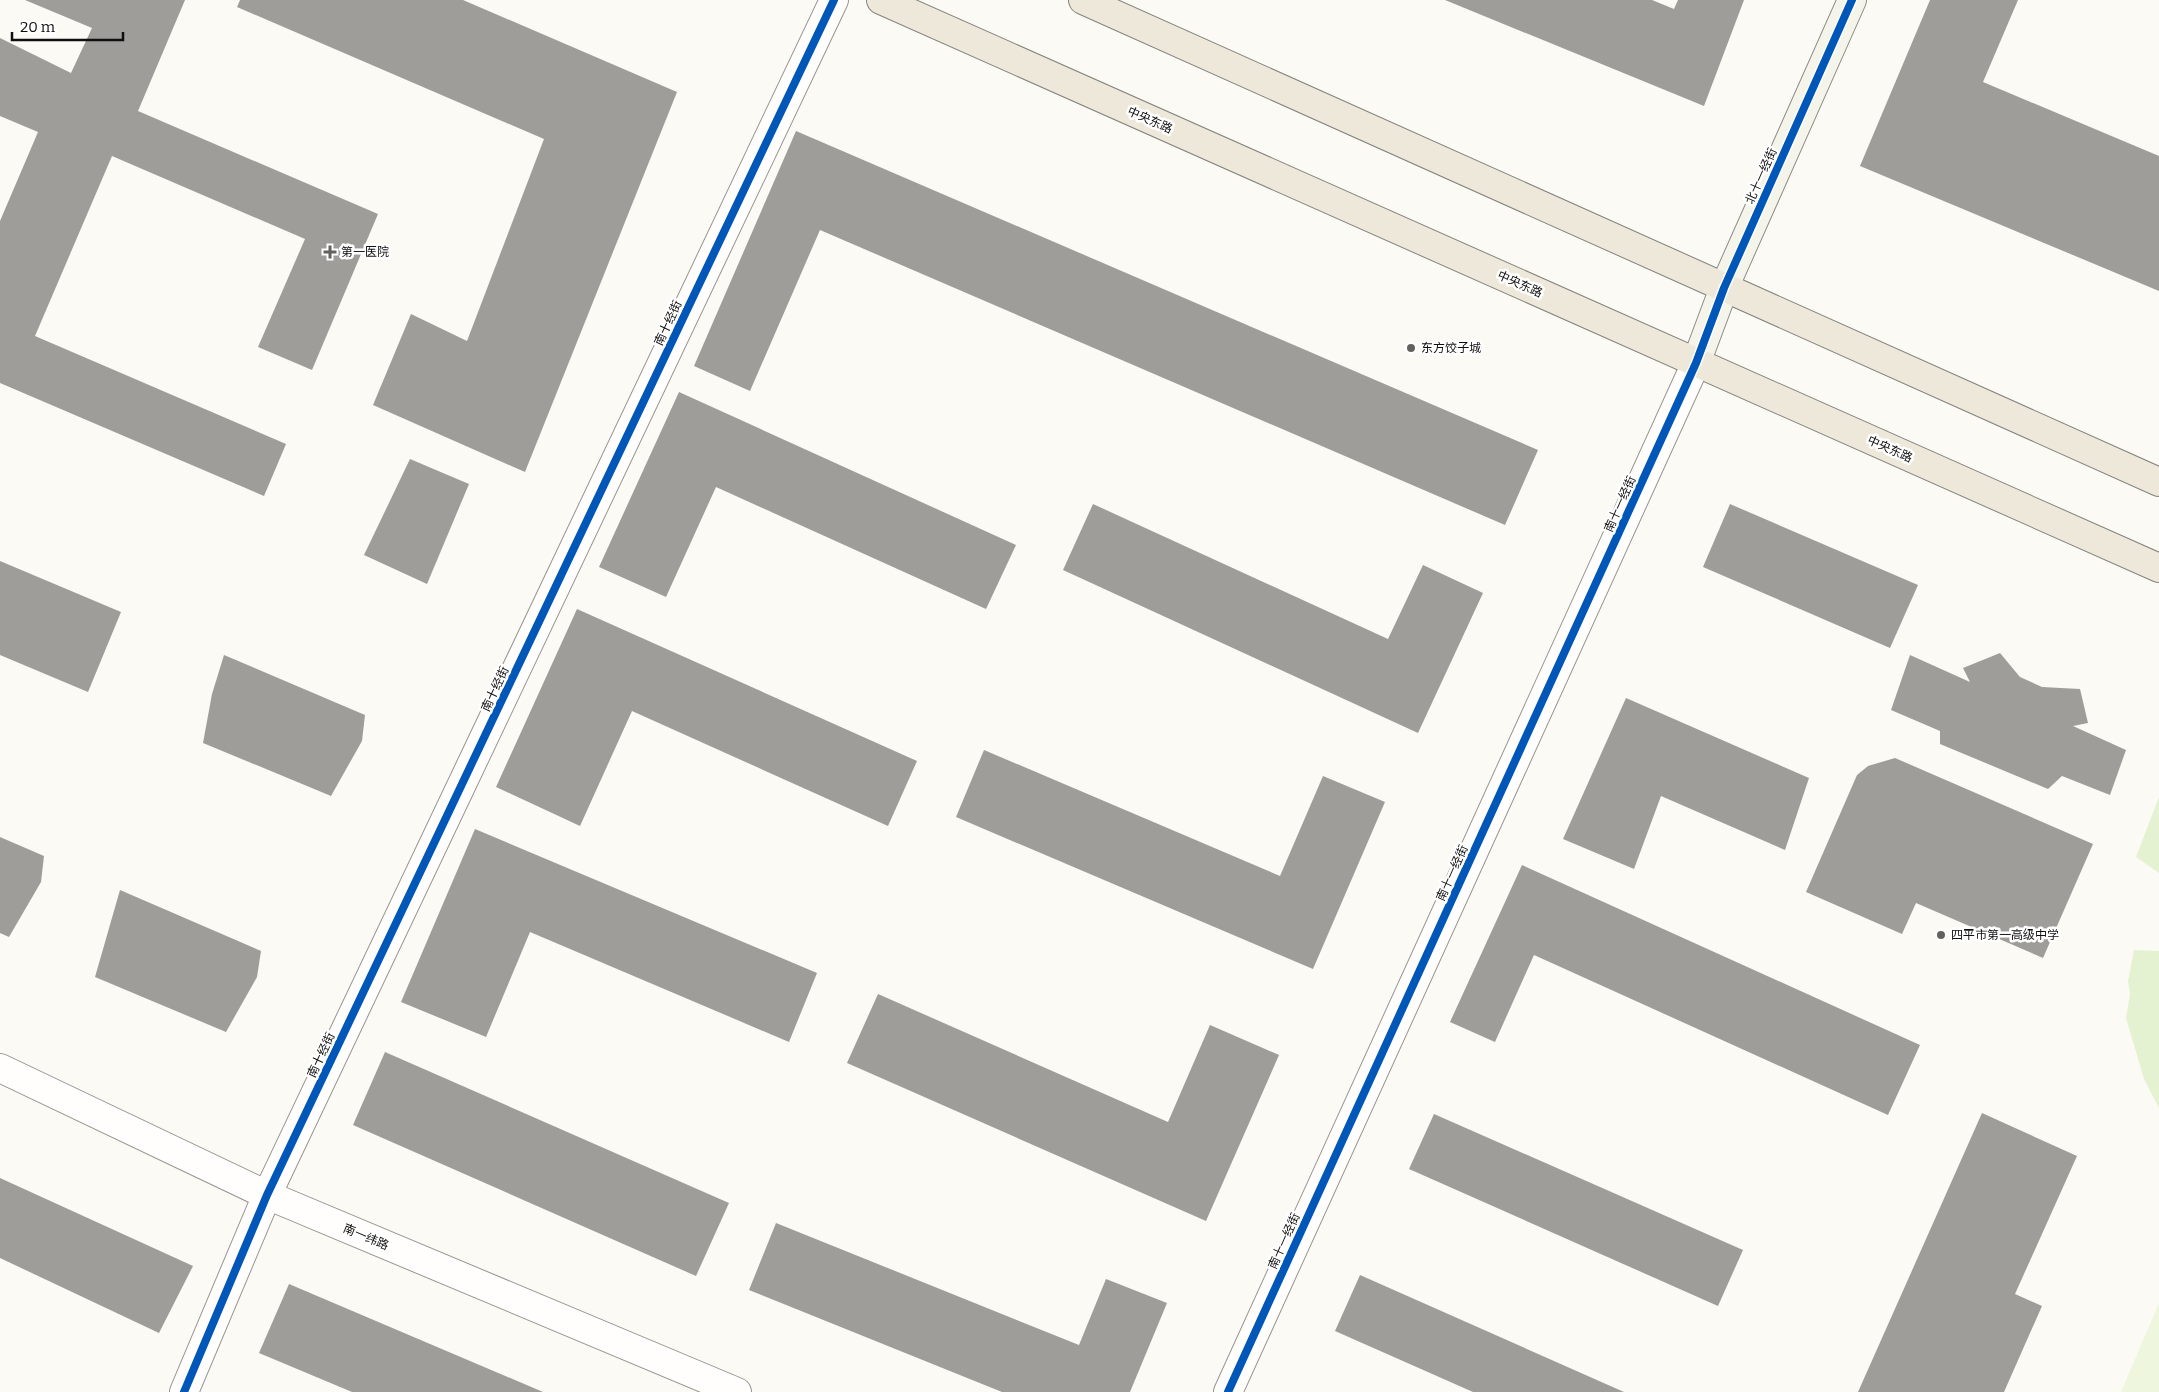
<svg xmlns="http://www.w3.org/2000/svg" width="2159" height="1392" font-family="Bitter,'Noto Sans SC',serif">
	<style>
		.green { fill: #e4f2d2 }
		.pitch { fill: #eef6dd }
		.building { fill: #9f9d99 }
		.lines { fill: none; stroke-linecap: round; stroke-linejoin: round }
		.street-casing { stroke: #969592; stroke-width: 30 }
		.secondary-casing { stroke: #8c8b89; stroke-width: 30 }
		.primary-casing { stroke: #83827f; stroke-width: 30 }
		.street { stroke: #fffefd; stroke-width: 28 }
		.secondary { stroke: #f5f4ea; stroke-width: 28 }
		.primary { stroke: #ede8d9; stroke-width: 28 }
		.cycleway-casing { stroke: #fff; stroke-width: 11 }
		.cycleway { stroke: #0057b8; stroke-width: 8 }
		.poi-dot { fill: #62615f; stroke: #fff; stroke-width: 2 }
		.labels { text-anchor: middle; stroke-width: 5; stroke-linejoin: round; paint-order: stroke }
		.street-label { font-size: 12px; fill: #0f0f0f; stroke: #fff }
		.poi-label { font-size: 12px; fill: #0f0f0f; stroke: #fff; text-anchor: start }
	</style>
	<rect width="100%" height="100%" fill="#fcfaf4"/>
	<g class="green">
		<path d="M2159,797V873L2136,857Z"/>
		<path d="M2134,950L2159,951V1108L2144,1079L2126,1018L2130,994L2128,981Z"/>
	</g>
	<path class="pitch" d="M2159,1303V1392H2121Z"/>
	<g class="building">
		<path d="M25,0H185L138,111L378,214L312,370L258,347L305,239L112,156L35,336L286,444L264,496L0,383V221L38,132L0,116V38L71,73L92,28Z"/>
		<path d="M240,0H463L677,92L525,472L373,405L411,314L467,341L544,139L237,7Z"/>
		<path d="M1445,0H1652L1674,9L1678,0H1744L1704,106Z"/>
		<path d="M1930,0H2018L1983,82L2159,156V291L1860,166Z"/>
		<path d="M796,131L1538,450L1505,525L820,230L750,391L694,366Z"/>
		<path d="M679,392L1016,545L986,609L716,487L666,597L599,567Z"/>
		<path d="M410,459L469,484L427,584L364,555Z"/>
		<path d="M1093,504L1388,639L1423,565L1483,593L1418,733L1063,570Z"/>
		<path d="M1730,504L1918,585L1890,648L1703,567Z"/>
		<path d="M0,561L121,612L88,692L0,655Z"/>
		<path d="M577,609L917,761L888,826L632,711L580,826L496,787Z"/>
		<path d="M2000,653L2020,677L2042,687L2080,689L2088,723L2073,726L2126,750L2110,795L2062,776L2048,789L1940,744V731L1891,710L1910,655L1970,682L1963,668Z"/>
		<path d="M224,655L365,715L362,741L331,796L203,743L212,694Z"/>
		<path d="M1626,698L1809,778L1785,850L1661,796L1634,869L1563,839Z"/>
		<path d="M984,750L1280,876L1323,776L1385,802L1313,969L956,817Z"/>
		<path d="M1895,758L2093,844L2043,958L1916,903L1902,934L1806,892L1857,775L1868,766Z"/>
		<path d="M475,829L817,973L789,1042L530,932L486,1037L401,1002Z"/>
		<path d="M0,837L44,856L41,882L9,937L0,933Z"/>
		<path d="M1522,865L1920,1045L1888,1115L1534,955L1495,1042L1450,1022Z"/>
		<path d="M120,890L261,951L257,977L226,1032L95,977Z"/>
		<path d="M878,994L1168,1122L1210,1025L1279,1055L1206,1221L847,1063Z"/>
		<path d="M385,1052L729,1203L696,1276L353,1125Z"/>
		<path d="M1982,1113L2077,1156L2015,1294L2042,1306L2004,1392H1858Z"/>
		<path d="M1434,1114L1743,1250L1718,1306L1409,1169Z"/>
		<path d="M0,1178L193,1266L159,1333L0,1258Z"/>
		<path d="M776,1223L1079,1345L1106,1279L1167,1303L1130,1392H1002L749,1290Z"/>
		<path d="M1360,1275L1624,1392H1473L1335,1331Z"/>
		<path d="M289,1284L543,1392H352L259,1353Z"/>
	</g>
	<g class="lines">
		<defs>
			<g id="street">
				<path d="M0,1068L267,1195L737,1392"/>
				<path d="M184,1392L267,1195L834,0"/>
				<path d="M1228,1392L1696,363"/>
			</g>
			<path id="secondary" d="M1696,363L1724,288L1852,0"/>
			<g id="primary">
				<path d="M881,0L2159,568"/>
				<path d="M1083,0L2159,482"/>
			</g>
		</defs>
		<use href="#street" class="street-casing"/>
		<use href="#secondary" class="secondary-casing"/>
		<use href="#primary" class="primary-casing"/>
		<use href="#street" class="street"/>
		<use href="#secondary" class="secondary"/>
		<use href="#primary" class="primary"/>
		<defs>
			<g id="cycleway">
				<path d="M184,1392L267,1195L834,0"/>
				<path d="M1228,1392L1696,363L1724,288L1852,0"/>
			</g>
		</defs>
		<use href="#cycleway" class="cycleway-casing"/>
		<use href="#cycleway" class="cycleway"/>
	</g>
	<g class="poi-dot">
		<path d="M327.5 244.5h5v5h5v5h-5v5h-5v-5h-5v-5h5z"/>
		<circle cx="1411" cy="348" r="5"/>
		<circle cx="1941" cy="935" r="5"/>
	</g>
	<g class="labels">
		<g class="street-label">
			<text transform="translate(1150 120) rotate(24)" y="4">中央东路</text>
			<text transform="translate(1761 176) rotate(-66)" y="4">北十一经街</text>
			<text transform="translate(1520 284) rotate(24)" y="4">中央东路</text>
			<text transform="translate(668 323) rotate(-65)" y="4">南十经街</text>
			<text transform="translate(1890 449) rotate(24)" y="4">中央东路</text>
			<text transform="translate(1620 504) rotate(-66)" y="4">南十一经街</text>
			<text transform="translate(495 689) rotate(-65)" y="4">南十经街</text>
			<text transform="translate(1452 873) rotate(-66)" y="4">南十一经街</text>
			<text transform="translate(321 1055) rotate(-65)" y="4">南十经街</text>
			<text transform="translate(366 1237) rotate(23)" y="4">南一纬路</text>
			<text transform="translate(1284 1241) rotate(-66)" y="4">南十一经街</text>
		</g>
		<g class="poi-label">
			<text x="341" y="256">第一医院</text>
			<text x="1421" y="352">东方饺子城</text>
			<text x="1951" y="939">四平市第一高级中学</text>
		</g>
	</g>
	<path d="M12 32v8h111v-8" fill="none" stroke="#0f0f0f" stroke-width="2.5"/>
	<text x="20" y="32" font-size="15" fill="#0f0f0f" stroke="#ffffff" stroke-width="4" paint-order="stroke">20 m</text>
</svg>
